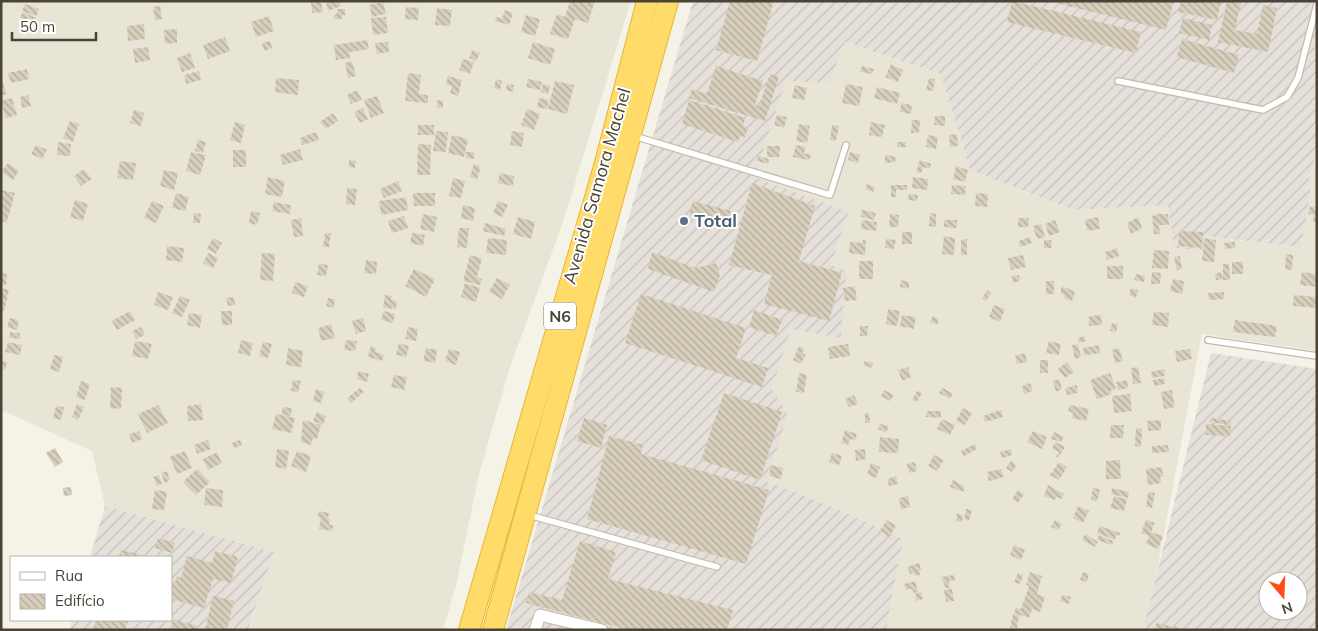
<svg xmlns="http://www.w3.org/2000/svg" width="1318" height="631" font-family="Mulish,sans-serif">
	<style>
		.residential { fill: #e9e5d6 }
		.industrial { fill: url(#industrial-furrows); fill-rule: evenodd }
		.building { fill: url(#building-back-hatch) }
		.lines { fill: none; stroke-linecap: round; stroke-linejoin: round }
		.lane-casing { stroke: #c1bcaa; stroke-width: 8 }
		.street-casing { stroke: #c1bcaa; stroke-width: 13 }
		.highway-casing { stroke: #e9b62e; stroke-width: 22 }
		.lane { stroke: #fff; stroke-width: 5.5 }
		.street { stroke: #fff; stroke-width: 11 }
		.highway { stroke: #ffdb69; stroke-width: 20 }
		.service-dot { fill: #5c6f8a; stroke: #fff; stroke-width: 2 }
		.labels { text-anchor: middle; stroke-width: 4; stroke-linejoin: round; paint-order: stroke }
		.shield { fill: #fff; stroke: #807c72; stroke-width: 1 }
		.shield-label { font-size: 16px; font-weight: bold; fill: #494436 }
		.street-label { font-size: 18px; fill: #494436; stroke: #fff }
		.service-label { font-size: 18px; font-weight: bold; fill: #4e5e75; stroke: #fff; text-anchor: start }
	</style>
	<defs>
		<pattern id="industrial-furrows" width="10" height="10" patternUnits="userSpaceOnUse" patternTransform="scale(1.25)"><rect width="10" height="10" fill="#e5e1da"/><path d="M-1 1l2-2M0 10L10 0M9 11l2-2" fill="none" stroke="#c6c2bc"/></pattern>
		<pattern id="building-back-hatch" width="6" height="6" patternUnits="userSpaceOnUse" patternTransform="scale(1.25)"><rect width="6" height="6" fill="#d8d0bc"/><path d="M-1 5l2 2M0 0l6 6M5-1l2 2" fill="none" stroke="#b1aa9a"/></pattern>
	</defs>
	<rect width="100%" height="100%" fill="#f5f2e8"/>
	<g class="residential">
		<path d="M1,1H631L563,222L509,370L479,474L456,586L443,630H249L273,552L105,506L92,451L1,410Z"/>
		<path d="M845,42L941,74L970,170L1074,210L1168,205L1204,236L1301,247L1307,188L1317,149V351L1202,334L1155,581L1143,630H886L903,539L840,510L767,481L788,414L772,389L791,328L841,338L831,265L849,212L753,177L786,81Z"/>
	</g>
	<g class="industrial">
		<path d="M693,1H1317V149L1307,188L1311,191L1301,247L1204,236L1202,250L1174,248L1168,205L1074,210L970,170L941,74L845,42L829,83L786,81L754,177L849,212L831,265L846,271L841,338L791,329L772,389L788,414L767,481L840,510L903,539L886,630H506Z"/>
		<path d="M1211,353L1317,369V630H1143ZM1268,581H1298V611H1268Z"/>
		<path d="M105,506L274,552L248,630H69L72,620H171V557H90Z"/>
	</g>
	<g class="building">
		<path d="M311,1H321L323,12L312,13Z"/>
		<path d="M326,1H339L341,6L328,11Z"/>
		<path d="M570,1H595L588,23L575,19L568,39L550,34L557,14L565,17Z"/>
		<path d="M730,1H774L757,61L716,50Z"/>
		<path d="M1012,1L1141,32L1136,53L1007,22Z"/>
		<path d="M1048,1H1174L1166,30Z"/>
		<path d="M1181,1H1221L1217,20L1178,12Z"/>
		<path d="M1227,1L1241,3L1235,30L1257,34L1263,5L1277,8L1268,52L1218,42Z"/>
		<path d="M383,2L386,14L372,17L369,5Z"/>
		<path d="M25,4L39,9L36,16L22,11Z"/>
		<path d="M160,6L162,19L155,20L153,7Z"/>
		<path d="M406,7L419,8L418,20L405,19Z"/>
		<path d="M437,8L452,10L450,26L435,25Z"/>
		<path d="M337,9H345V15H342V19H334V15L337,14Z"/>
		<path d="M505,10L513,13L509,25L495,21L496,17L502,19Z"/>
		<path d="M23,12L36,18L33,25L20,18Z"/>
		<path d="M526,15L540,19L535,36L521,32Z"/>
		<path d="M269,16L274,31L256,37L251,22Z"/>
		<path d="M386,17L388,33L373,35L371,18Z"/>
		<path d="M1183,18L1212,25L1209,40L1179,33Z"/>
		<path d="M144,24L145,39L128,41L127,26Z"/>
		<path d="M177,29V43L165,44L164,30Z"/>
		<path d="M225,37L230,51L208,59L203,45Z"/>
		<path d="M1182,39L1239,55L1234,73L1177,57Z"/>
		<path d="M367,40L369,49L349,52L350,58L336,60L334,45Z"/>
		<path d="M270,41L272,48L264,51L262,43Z"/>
		<path d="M388,42L389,52L377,54L375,43Z"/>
		<path d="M533,42L555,49L550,65L528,58Z"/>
		<path d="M148,47L150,60L135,63L133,49Z"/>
		<path d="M472,50L480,53L476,61L469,58Z"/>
		<path d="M190,53L195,68L182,72L177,58Z"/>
		<path d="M463,59L474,62L470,74L459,70Z"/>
		<path d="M352,61L356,76L348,78L345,63Z"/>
		<path d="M891,64L903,70L898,82L885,77Z"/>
		<path d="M716,66L763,81L755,105L759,106L770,74L779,77L765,121L689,98L692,89L707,94Z"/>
		<path d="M862,66L874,69L872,74L860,72Z"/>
		<path d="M27,69L29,79L11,83L8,73Z"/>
		<path d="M199,71L201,80L186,84L184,75Z"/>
		<path d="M408,73L421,75L419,94L428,95V103L405,101Z"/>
		<path d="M448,76L462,80L458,96L450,93L452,86L446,85Z"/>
		<path d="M1,78L7,94L1,96Z"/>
		<path d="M276,78L299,80L298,95L275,92Z"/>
		<path d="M929,78L935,79L933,91L926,90Z"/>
		<path d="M496,79L502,81L500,90L494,88Z"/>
		<path d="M528,79L542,82L540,90L526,87Z"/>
		<path d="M555,81L574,85L567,114L548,109Z"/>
		<path d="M507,84L514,85L513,92L506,90Z"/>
		<path d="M543,84L550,86L548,94L541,92Z"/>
		<path d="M846,84L863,87L859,106L842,103Z"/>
		<path d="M795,85L807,88L804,100L792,98Z"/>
		<path d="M877,87L900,93L897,104L874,98Z"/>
		<path d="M357,90L362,100L351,104L347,95Z"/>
		<path d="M28,95L31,106L22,108L20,97Z"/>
		<path d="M377,96L384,113L371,118L364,100Z"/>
		<path d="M12,98L17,115L6,118L1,101Z"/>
		<path d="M539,98L549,100L547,109L537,107Z"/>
		<path d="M437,100L443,101V108L437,107Z"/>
		<path d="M689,100L745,118L743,126L748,128L745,137L740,136L738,142L682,124Z"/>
		<path d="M901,103L912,105L911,114L900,112Z"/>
		<path d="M363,108L368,119L360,123L354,112Z"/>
		<path d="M527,109L540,114L534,130L521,125Z"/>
		<path d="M134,110L144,113L141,126L130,123Z"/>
		<path d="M333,113L338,121L326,129L320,122Z"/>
		<path d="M777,115L787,117L784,128L774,125Z"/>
		<path d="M935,116H945V126L934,125Z"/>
		<path d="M912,120H920L919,133H911Z"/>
		<path d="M70,121L79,124L73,142L63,138Z"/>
		<path d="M235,122L245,125L241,143L230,140Z"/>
		<path d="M871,122L885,125L882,137L869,135Z"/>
		<path d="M799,124L810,126L807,143L796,141Z"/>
		<rect x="418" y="125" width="16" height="10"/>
		<path d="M832,125L839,126L836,141L830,140Z"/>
		<path d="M436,131L448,132L446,152L433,151Z"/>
		<path d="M512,131L524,133L522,147L510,145Z"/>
		<path d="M316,132L319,140L302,145L300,138Z"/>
		<path d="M957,134L958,146L950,147L949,135Z"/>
		<path d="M452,135L468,139L464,157L448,153Z"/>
		<path d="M928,135L938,137L936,149L926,147Z"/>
		<path d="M198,140L206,142L203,153L195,151Z"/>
		<path d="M58,142L71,144L70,156L57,155Z"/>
		<rect x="897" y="142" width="9" height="5"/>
		<path d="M418,144L431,145L430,175H417Z"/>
		<path d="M36,145L47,150L42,159L31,154Z"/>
		<path d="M796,145L806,147L804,153L811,155L809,160L793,157Z"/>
		<path d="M767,146H780L779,157H767Z"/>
		<path d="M300,149L303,160L283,165L280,155Z"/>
		<rect x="233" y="150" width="13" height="17"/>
		<path d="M191,152L206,155L200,175L186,171Z"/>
		<path d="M466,152H474V159L466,158Z"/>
		<path d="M850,152L860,155L858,163L848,160Z"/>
		<path d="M885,155L896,157L895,162L885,163Z"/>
		<path d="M758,156L769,159L768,164L757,161Z"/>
		<path d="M349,160L356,161L355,168L349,167Z"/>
		<path d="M920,160L931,164L930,169L923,167L921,173L916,172Z"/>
		<path d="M120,161L136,163L133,180L117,178Z"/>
		<path d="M8,163L19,171L13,180L1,172Z"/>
		<path d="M474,164L481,167L477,179L470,177Z"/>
		<path d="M956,166L968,170L965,182L953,179Z"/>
		<path d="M84,169L92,179L81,186L74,176Z"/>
		<path d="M164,170L178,173L174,190L160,186Z"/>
		<path d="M500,173L514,176L513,186L498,183Z"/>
		<path d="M268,177L285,181L282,197L265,194Z"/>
		<path d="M913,177L928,179L927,190L912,188Z"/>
		<path d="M453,178L465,181L461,198L449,196Z"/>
		<path d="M398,181L402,191L384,198L380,189Z"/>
		<path d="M752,183L815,206L799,261L842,273L829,321L764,304L772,275L729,265Z"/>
		<path d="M867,184L875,187L873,192L865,189Z"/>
		<path d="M891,185H907V190H896V197H891Z"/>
		<path d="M952,185L966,186L965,195L951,194Z"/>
		<path d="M347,188L357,189L355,205L346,204Z"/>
		<path d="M1,190L15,193L7,222L1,221Z"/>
		<path d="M176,193L189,197L185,211L172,208Z"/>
		<path d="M413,193H435V206H414Z"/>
		<path d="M976,193L988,194L987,207L975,206Z"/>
		<path d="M909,194L918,195L917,201L908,200Z"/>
		<path d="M406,197L408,210L381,215L379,201Z"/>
		<path d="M75,200L88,204L83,221L70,217Z"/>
		<path d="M152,201L164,206L156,223L144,218Z"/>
		<path d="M498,201L508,205L502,217L493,213Z"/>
		<path d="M693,201L731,211L727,225L689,215Z"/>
		<path d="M274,202L291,205L290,214L272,211Z"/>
		<path d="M463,205L475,208L473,221L461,218Z"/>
		<path d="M1310,206L1317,208V223L1313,222L1314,215L1308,214Z"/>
		<path d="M862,210L876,213L874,220L861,217Z"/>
		<path d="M251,211L260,213L257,225L249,223Z"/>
		<path d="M194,213L201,214L200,223H193Z"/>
		<path d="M930,213L936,214V227L929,226Z"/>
		<path d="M423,214L437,217L434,232L420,229Z"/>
		<path d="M890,214L899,215L898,227H889Z"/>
		<path d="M1158,214H1168L1169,225H1159L1160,234H1154L1152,216Z"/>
		<path d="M404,216L408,228L392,233L388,221Z"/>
		<path d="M518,217L535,222L531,239L513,234Z"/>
		<path d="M1098,217L1100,229L1087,231L1085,220Z"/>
		<path d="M1138,217L1142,228L1131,234L1127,223Z"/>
		<path d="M301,218L303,236L294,237L291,220Z"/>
		<path d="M1018,218H1029L1028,227H1018Z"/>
		<path d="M862,220L877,222L876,231L861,229Z"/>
		<path d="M944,220H957V228L944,227Z"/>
		<path d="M1055,220L1060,232L1049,236L1045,224Z"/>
		<path d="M485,223L506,229L504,236L483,231Z"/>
		<path d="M1041,224L1045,237L1037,239L1033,226Z"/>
		<path d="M459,228H469L467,248L457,247Z"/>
		<path d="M1179,231L1203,232L1202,248L1178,246Z"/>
		<rect x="902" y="232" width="10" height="12"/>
		<path d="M325,233H331L329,247H323Z"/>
		<path d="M412,233L425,235L423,246L410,243Z"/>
		<path d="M944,236L955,238L954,255L942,254Z"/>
		<path d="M1030,237L1032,243L1020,247L1019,241Z"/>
		<path d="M213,238L222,243L216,254L207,249Z"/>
		<path d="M488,238L507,240L506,255L486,253Z"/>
		<path d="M1204,238L1216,240L1214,262L1202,261Z"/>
		<path d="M886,239L896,240L894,249L885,248Z"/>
		<path d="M967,239V255H961V240Z"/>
		<path d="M863,240H866L865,255L849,253L850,242L862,243Z"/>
		<path d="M1044,240H1051L1052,248H1044Z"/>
		<path d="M1235,242V248L1225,249L1224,243Z"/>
		<path d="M167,246L184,248L182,262L166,260Z"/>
		<path d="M1117,248L1119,256L1107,260L1105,252Z"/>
		<path d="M1154,250L1169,251L1168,269L1152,268Z"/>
		<path d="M652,252L695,268L716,263L720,275L714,292L648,269Z"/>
		<path d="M208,253L218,258L213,268L203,263Z"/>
		<path d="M262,253L275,254L273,281L260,280Z"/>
		<path d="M1286,254L1293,255L1292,270L1285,269Z"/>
		<path d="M470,255L482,258L477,277L482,279L480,285L463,281Z"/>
		<path d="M1023,255L1026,267L1011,270L1008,258Z"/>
		<path d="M1180,256L1182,269L1177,270L1174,257Z"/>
		<path d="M366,260L377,262L376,274L364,273Z"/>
		<rect x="859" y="261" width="14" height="18"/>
		<rect x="1232" y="262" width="11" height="12"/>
		<path d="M319,264L328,265L326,276L317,275Z"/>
		<path d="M1223,264H1229L1230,280H1223Z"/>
		<rect x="1107" y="266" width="16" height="13"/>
		<path d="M414,269L435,279L426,297L405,286Z"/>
		<path d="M1152,272L1161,273L1160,284H1151Z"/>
		<path d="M1221,272L1223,279L1216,280L1215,274Z"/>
		<path d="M1302,272L1317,274V287L1300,285Z"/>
		<path d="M1,273L7,274L6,285H1Z"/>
		<path d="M1136,274L1145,276L1144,282L1134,280Z"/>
		<path d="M1019,275L1020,281L1013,283L1012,276Z"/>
		<path d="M497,278L510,285L502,299L489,292Z"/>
		<path d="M1173,279L1184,281L1182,294L1170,291Z"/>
		<path d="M901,280L909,282V289L900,287Z"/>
		<rect x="1046" y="281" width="8" height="13"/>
		<path d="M295,282L308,286L304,297L292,293Z"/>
		<path d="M465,283L480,288L476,302L461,297Z"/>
		<path d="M855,286L857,300L845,301L843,288Z"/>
		<path d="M1062,286L1075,292L1072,301L1064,298L1065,295L1060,293Z"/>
		<path d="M1,288L9,290L4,311L1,310Z"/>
		<path d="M1131,288L1138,290L1136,298L1129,295Z"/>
		<path d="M987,290L991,293L986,301L982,299Z"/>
		<path d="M158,292L173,297L168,310L154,305Z"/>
		<path d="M1224,292V299L1209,300L1208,293Z"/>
		<path d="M641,294L746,328L736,358L768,368L762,387L625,343Z"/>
		<path d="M385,295L392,296L391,300L397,301L396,309L383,308Z"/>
		<path d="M1294,295L1317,297V308L1293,306Z"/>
		<path d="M180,296L190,300L182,317L172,313Z"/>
		<path d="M234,297L235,305L228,306L226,298Z"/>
		<path d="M328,298L335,299L334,308L326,306Z"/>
		<path d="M994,305L1005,309L1000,322L989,317Z"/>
		<path d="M888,309L900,311L897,326L886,324Z"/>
		<path d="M754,310L782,320L776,336L749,327Z"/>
		<path d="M130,311L135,320L117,330L112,321Z"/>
		<path d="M221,311H232V325H222Z"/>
		<path d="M384,311L395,314L393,323L381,320Z"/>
		<path d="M1154,312L1169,313L1168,327L1152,325Z"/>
		<path d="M189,313L202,315L200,328L187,325Z"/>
		<path d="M902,315L916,317L914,329L900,326Z"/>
		<path d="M1101,315L1102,325L1089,326V316Z"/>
		<path d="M933,316L939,320L937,325L930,322Z"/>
		<path d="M10,318L19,320L17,330L7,327Z"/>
		<path d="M363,318L366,331L356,334L352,321Z"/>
		<path d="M1235,320L1277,326L1275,337L1233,332Z"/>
		<path d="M1112,323L1118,324L1116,332L1110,331Z"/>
		<path d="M331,324L335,338L321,341L318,328Z"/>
		<path d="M860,326H868L867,336H860Z"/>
		<path d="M141,327L145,335L136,339L132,331Z"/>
		<path d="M408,327L418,329L416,341L405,339Z"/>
		<path d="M10,332L20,333V339L9,338Z"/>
		<path d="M1084,336L1086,341L1079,343L1078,338Z"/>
		<path d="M241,340L253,343L250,356L238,353Z"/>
		<path d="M346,340L357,341L355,351L344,350Z"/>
		<path d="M135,341L152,344L148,359L132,356Z"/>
		<path d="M1049,341L1061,344L1059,355L1046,353Z"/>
		<path d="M8,342L22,345L20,355L5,352Z"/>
		<path d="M263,342L272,344L268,358L259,356Z"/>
		<path d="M399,343L409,346L406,357L396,355Z"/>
		<path d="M848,344L850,356L830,359L828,347Z"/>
		<path d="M1078,344L1081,357L1075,359L1072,345Z"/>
		<path d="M1099,345L1100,353L1084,355L1083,348Z"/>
		<path d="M371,346L376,348L375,352L384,355L382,361L368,357Z"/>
		<path d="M799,346L804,349L802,353L806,355L801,364L793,360Z"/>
		<path d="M288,348L303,351L301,367L286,365Z"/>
		<path d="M426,348L437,350L435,363L423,361Z"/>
		<path d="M1119,348L1123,361L1115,363L1112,350Z"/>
		<path d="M449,349L460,352L456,365L445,361Z"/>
		<path d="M1190,349L1192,359L1177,362L1175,351Z"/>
		<path d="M1025,353L1027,362L1017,364L1015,356Z"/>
		<path d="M54,355L63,357L59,372L50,369Z"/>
		<rect x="1040" y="360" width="8" height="13"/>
		<path d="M1,361L7,362L5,370L1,369Z"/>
		<path d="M865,361L873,363L872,368L863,365Z"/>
		<path d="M1067,362L1074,372L1065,378L1058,369Z"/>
		<path d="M908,367L911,377L902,381L898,370Z"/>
		<path d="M1138,367L1141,383L1133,384L1131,368Z"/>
		<path d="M1164,369L1165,376L1152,378L1151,372Z"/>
		<path d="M358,371L369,374L367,382L357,379Z"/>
		<path d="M799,373L807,375L804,393L796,392Z"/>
		<path d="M1110,373L1116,389L1110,391L1112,394L1097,399L1090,380Z"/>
		<path d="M394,375L407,377L404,390L391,387Z"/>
		<path d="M1164,378L1165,384L1154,386L1153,380Z"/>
		<path d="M1059,379L1062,389L1056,392L1053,381Z"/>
		<path d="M293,380L301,381L298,392L291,391Z"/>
		<path d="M1127,380L1128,388L1118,390L1116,382Z"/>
		<path d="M81,381L90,384L85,400L76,397Z"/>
		<path d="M1030,383L1033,391L1024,394L1022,386Z"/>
		<path d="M1077,385L1078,393L1067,395L1065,388Z"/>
		<path d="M111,387L122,388L121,409L110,408Z"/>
		<path d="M360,388L364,392L351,403L347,398Z"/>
		<path d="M942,388L953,393L950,399L939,393Z"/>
		<path d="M316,389L324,392L321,403L313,401Z"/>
		<path d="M884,390L894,395L890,401L881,396Z"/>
		<path d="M1172,390L1175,407L1164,409L1161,392Z"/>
		<path d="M917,391L922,393L917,402L912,400Z"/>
		<path d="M724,393L782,412L760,480L701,460Z"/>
		<path d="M1130,394L1132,411L1114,413L1112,396Z"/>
		<path d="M854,395L858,404L849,407L845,399Z"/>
		<path d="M77,404L84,407L78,420L72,417Z"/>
		<path d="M201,404L203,420L188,421L187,406Z"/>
		<path d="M158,405L168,423L147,433L138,414Z"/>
		<path d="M1070,405L1089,409L1086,421L1072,418L1073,413L1068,411Z"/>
		<path d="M56,406L64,407L61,420L53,418Z"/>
		<path d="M283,407L292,408L291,416L281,415Z"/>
		<path d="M963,408L972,413L965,425L956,421Z"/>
		<path d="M1001,410L1003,417L985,422L983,416Z"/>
		<path d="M927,411H941V418L926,417Z"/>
		<path d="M317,412L326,416L323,425L313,421Z"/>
		<path d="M865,413H869L870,423H865Z"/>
		<path d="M276,414L295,418L291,433L272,429Z"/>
		<path d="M584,418L607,425L601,448L577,441Z"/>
		<path d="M1211,418L1231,421L1230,425L1210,422Z"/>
		<path d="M942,419L955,425L950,435L937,429Z"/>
		<path d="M303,420L321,425L317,439L313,438L311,445L301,442Z"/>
		<path d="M1161,420V430L1148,431L1147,421Z"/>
		<path d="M880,424L889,426L886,433L878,429Z"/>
		<path d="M1206,424L1231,426L1230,436L1206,435Z"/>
		<path d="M1111,425H1124L1123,438H1110Z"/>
		<path d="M1136,428L1142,429L1141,447L1135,446Z"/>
		<path d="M845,430L857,434L855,440L850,439L848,445L841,443Z"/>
		<path d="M139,431L142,439L132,443L129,434Z"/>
		<path d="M1033,431L1047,437L1042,449L1027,442Z"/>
		<path d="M1054,432L1064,437L1061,442L1051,439Z"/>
		<path d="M609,436L643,445L641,454L769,490L746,564L587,519Z"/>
		<path d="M880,437L899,439L898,453L879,452Z"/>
		<path d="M208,440L211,449L197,454L194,445Z"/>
		<path d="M240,440L242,445L234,448L232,443Z"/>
		<path d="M1056,442L1065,447L1058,458L1056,456L1059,452L1052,448Z"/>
		<path d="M975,444L977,449L964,456L961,451Z"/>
		<path d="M1168,445L1169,452L1152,453V446Z"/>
		<path d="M55,448L63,462L55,467L46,453Z"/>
		<path d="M277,449L289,451L286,469L275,467Z"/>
		<path d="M865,449L866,459L856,461L855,450Z"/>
		<path d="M1011,449L1012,455L1002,458L1000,452Z"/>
		<path d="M185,451L192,468L177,474L170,457Z"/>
		<path d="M297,451L311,456L306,472L291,466Z"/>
		<path d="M217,452L222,463L208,470L203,459Z"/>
		<path d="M832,453L842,456L839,465L829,462Z"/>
		<path d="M934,455L944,460L937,471L928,466Z"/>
		<path d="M1012,460L1016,466L1012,472L1006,468Z"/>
		<path d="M1120,460L1121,479H1106V461Z"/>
		<path d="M915,462L917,471L909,473L907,464Z"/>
		<path d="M1059,462L1067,467L1059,480L1050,475Z"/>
		<path d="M871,463L880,467L876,478L867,474Z"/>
		<path d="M771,465L783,468L781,479L769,476Z"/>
		<path d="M1162,467L1163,477H1160L1161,483L1148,485L1146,469Z"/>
		<path d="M197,469L210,482L196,495L183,482Z"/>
		<path d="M1001,469L1004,477L989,481L987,472Z"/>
		<path d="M167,471L170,480L165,483L161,473Z"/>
		<path d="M159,475L162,484L157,486L153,477Z"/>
		<path d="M896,476L898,484L889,486L887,479Z"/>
		<path d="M953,480L965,487L963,492L950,487Z"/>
		<path d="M1048,485L1064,494L1062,499L1056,497L1055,500L1044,496Z"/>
		<path d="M71,487L72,495L64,496L63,488Z"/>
		<path d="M206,488L223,490L222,507L204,505Z"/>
		<path d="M1093,488L1100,489L1097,502L1091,499Z"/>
		<path d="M1112,488L1129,492L1128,498L1111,494Z"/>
		<path d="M155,490L167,492L164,510L152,509Z"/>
		<path d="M1018,490L1024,494L1018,503L1012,499Z"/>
		<path d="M1148,492L1155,493L1152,508L1146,507Z"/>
		<path d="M908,496L910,507L901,509L899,498Z"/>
		<path d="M1114,496L1127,499L1124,511L1110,508Z"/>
		<path d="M1078,506L1089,511L1083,523L1073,518Z"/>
		<path d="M966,509L972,510L969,521L964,519Z"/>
		<path d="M319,511L329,513L328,519H330L329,525H333L332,531L319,529L321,518L318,517Z"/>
		<path d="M957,513L963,515L962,522L956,521Z"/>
		<path d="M887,520L896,526L889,537L880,530Z"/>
		<path d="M1055,520L1062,524L1058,530L1051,527Z"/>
		<path d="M1146,520L1155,523L1151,532L1163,536L1158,549L1146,544L1149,536L1141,533Z"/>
		<path d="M1100,526L1120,533L1119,536L1116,535L1115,540L1097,533Z"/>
		<path d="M1085,534L1098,542L1095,547L1082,540Z"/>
		<path d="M1099,535L1113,541L1112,545L1097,540Z"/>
		<path d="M158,538L175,543L172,553L155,548Z"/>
		<path d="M580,541L616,552L608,579L733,610L727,630H629L526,603L529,592L562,600Z"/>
		<path d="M1014,545L1025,550L1021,560L1010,555Z"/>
		<path d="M121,550L134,553L148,557H119Z"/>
		<path d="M215,551L238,557L231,583L213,579L204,608L171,599V581L175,582L177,576L181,578L187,556L212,563Z"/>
		<path d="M919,563L921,570L919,571L920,575L915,576L913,573L910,574L907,567Z"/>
		<path d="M1030,572L1042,576L1037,594L1045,597L1040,612L1032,609L1029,618L1014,613L1016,608L1021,609L1029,586L1026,585Z"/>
		<path d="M1083,572L1089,574L1087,582L1080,580Z"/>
		<path d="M1018,573L1023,575L1020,584L1014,582Z"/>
		<path d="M954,575L955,580L949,581L950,588H946L941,577Z"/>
		<path d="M915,581L918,592L914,593L912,589L906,590L904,584Z"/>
		<path d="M952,589L954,601L946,602L944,590Z"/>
		<path d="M921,592L923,599L916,601L915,594Z"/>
		<path d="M1062,595L1071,597L1069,604L1060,601Z"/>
		<path d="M213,596L234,601L227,630H205Z"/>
		<path d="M1013,614L1019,615L1017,629L1010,628Z"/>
		<path d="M173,619L198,626L197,630H170Z"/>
		<path d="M96,620H128L125,630L93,629Z"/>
		<path d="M1156,623L1180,628L1179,630H1155Z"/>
	</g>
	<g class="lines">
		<defs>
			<g id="lane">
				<path d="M1118,81L1263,110L1287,97L1298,78L1317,4"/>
				<path d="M634,136L830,195L846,145"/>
				<path d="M1208,340L1317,356"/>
				<path d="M529,515L717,567"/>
			</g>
			<path id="street" d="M535,630L540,615L602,630"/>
			<g id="highway">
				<path d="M469,630L605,163L647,1"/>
				<path d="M493,630L668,1"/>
			</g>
		</defs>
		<use href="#lane" class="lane-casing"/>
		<use href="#street" class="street-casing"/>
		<use href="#highway" class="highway-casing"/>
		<use href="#lane" class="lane"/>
		<use href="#street" class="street"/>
		<use href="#highway" class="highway"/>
	</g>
	<circle class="service-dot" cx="684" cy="221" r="5"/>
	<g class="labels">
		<rect class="shield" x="544" y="302.5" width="32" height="27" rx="4"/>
		<g class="shield-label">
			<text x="560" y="322">N6</text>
		</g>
		<g class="street-label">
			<text transform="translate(597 186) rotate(-74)" y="6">Avenida Samora Machel</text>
		</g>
		<g class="service-label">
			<text x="694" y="227">Total</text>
		</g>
	</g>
	<rect width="1318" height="631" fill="none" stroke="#494436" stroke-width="5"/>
	<rect x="10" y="556" width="162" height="65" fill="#ffffff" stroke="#b6b4af"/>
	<rect x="20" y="572" width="25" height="8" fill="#ffffff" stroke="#b6b4af"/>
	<text x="55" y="581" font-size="15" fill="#494436">Rua</text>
	<rect x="20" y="594" width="25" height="15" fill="url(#building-back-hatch)" stroke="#b6b4af"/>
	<text x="55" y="606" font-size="15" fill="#494436">Edifício</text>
	<g transform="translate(1283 596) rotate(161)"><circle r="24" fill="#ffffff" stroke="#b6b4af"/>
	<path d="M0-4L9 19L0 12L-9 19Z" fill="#ff4e15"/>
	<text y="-8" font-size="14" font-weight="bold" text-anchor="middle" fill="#494436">N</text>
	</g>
	<path d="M12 32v8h84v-8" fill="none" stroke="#494436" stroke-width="2.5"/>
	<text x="20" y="32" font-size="15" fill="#494436" stroke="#ffffff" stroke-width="4" paint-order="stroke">50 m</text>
</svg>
